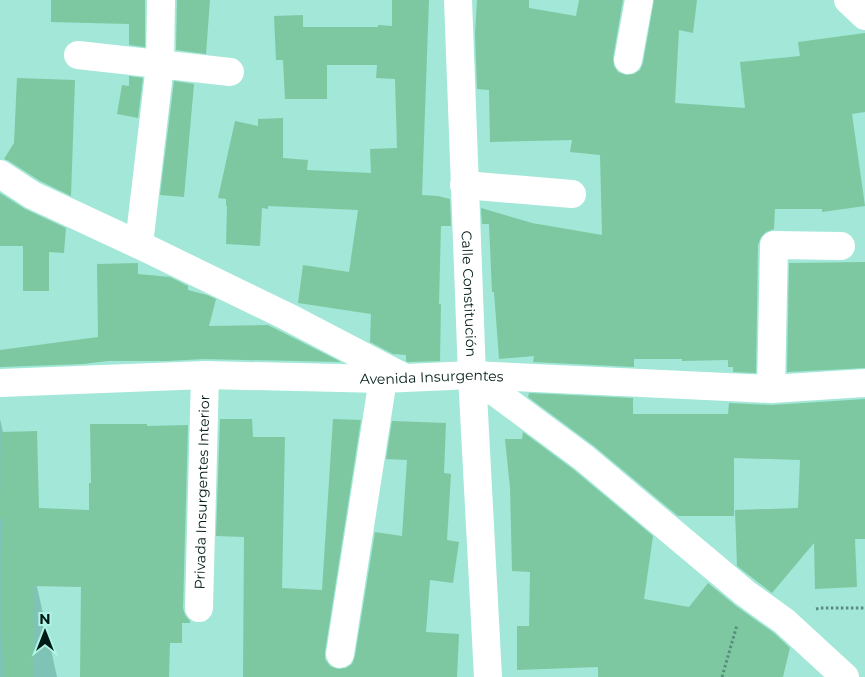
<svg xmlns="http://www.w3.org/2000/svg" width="865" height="677" font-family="Montserrat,sans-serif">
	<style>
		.green { fill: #7ec3b5 }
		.building { fill: #7dc8a0 }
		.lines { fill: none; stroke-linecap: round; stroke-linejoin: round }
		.path { stroke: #598b81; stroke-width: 3; stroke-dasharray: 2.5 2.5; stroke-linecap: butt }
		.minor { stroke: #fff; stroke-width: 28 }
		.labels { text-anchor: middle; stroke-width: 4; stroke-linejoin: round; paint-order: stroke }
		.street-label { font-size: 14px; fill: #001b16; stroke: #aff4e5 }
	</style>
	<rect width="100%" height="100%" fill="#a2e7d8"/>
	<path class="green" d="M0,419L57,677H0Z"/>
	<g class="building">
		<path d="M51,0H145V47L129,45V24L51,22Z"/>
		<path d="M177,0H210L206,54L176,50Z"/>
		<path d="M392,0H429L422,195L438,196L450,199L451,226H441L439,304H441L440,361L408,362L406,361V355L393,354L370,342L371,314L298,303L303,265L349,272L358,210L268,206V209L262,208L260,246L226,244L227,206H226V199L218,198L235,121L258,126V119L283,118V158L308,160L307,170L371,173L370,149L397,148L395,79L376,78L377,65H327V99H285L283,60H276L274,16L303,15V27H378V25L392,26Z"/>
		<path d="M477,0H529V8L576,16L579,0H623L613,58L614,66L618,72L626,75L634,74L640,70L643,63L654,0H697L693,33L679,30L675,103L745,108L740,62L800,56L798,42L865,33V112L852,114L865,206L822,212V209H775L774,229L766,232L761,237L758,245L756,373L733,372V367H728V360L682,361V359H634V367L533,362L534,356L499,359L494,292H492L489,224H482L481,208L532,223L602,235L600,155L570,152L572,140L490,142L489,90L477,89L475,34Z"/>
		<path d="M129,76L143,78L138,118L117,114L122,85L129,86Z"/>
		<path d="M17,78L75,80L71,196L40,181L9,161L4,159L14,143Z"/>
		<path d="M174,81L194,84L184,197L160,195Z"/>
		<path d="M0,193L25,209L66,228L64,253L49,252V291H23V246H0Z"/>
		<path d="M865,262V368L787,372L789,263Z"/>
		<path d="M138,263V274L170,277L188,286V290L207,295L216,299L209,326L268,325L341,362L204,359L167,361H108L83,364L0,367V350L98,337L97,264Z"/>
		<path d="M529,393L633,398V414H728L729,403L772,405L865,399V539H855L857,587L815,589L814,543L772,593L737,566L735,510L798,508L800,460L734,458V516H678L594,446L528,397Z"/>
		<path d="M220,419H252L253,437H285L282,588L322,590L333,419L361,420L325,652V659L330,666L338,669L346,668L352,664L355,656L375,532L402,536L407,460L386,459L392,421L446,423L444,473L451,474L447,540L459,542L453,583L430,580L426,632L459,634L457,677H243L244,537L216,536Z"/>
		<path d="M90,424H147V426L188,425L183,608L185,615L190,621V623H182V643H170L169,677H80L81,587L33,586V677H4L2,637L1,589L3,519H0L1,432L37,431L39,508L89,510V483H91Z"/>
		<path d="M523,432L574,470L653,536L644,599L689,607L708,583L736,606L774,633L790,648L783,677H598V667L517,670V626H529L530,572L512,571L510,488L505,439H522Z"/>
	</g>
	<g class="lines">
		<g class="path">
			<path d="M816,609L820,608H865"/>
			<path d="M722,677L737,625"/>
		</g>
		<g class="minor">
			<path id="s1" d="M458,0L472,375L488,677"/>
			<path d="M848,0L865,16"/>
			<path d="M78,55L230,72"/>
			<path d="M628,60L639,0"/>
			<path d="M0,174L32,195L150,250L286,316L403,377"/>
			<path d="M464,185L572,194"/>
			<path d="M139,244L160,65L161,0"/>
			<path d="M472,375L584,458L745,593L784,621L845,677"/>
			<path id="s2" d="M0,383L205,375L383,379L472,375L771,389L865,383"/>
			<path d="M771,389L774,245L841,246"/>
			<path id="s3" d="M199,608L205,375"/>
			<path d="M340,654L383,379"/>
		</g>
	</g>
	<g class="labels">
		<g class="street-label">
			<text dy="5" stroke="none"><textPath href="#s1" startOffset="294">Calle Constitución</textPath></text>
			<text dy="5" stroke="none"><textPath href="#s2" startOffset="432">Avenida Insurgentes</textPath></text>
			<text dy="5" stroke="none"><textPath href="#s3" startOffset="116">Privada Insurgentes Interior</textPath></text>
		</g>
	</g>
	<g transform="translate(45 632)" stroke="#aff4e5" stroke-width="4" paint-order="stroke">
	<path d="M0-4L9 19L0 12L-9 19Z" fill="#001b16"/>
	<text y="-8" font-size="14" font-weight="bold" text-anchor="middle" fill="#001b16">N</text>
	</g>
</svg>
